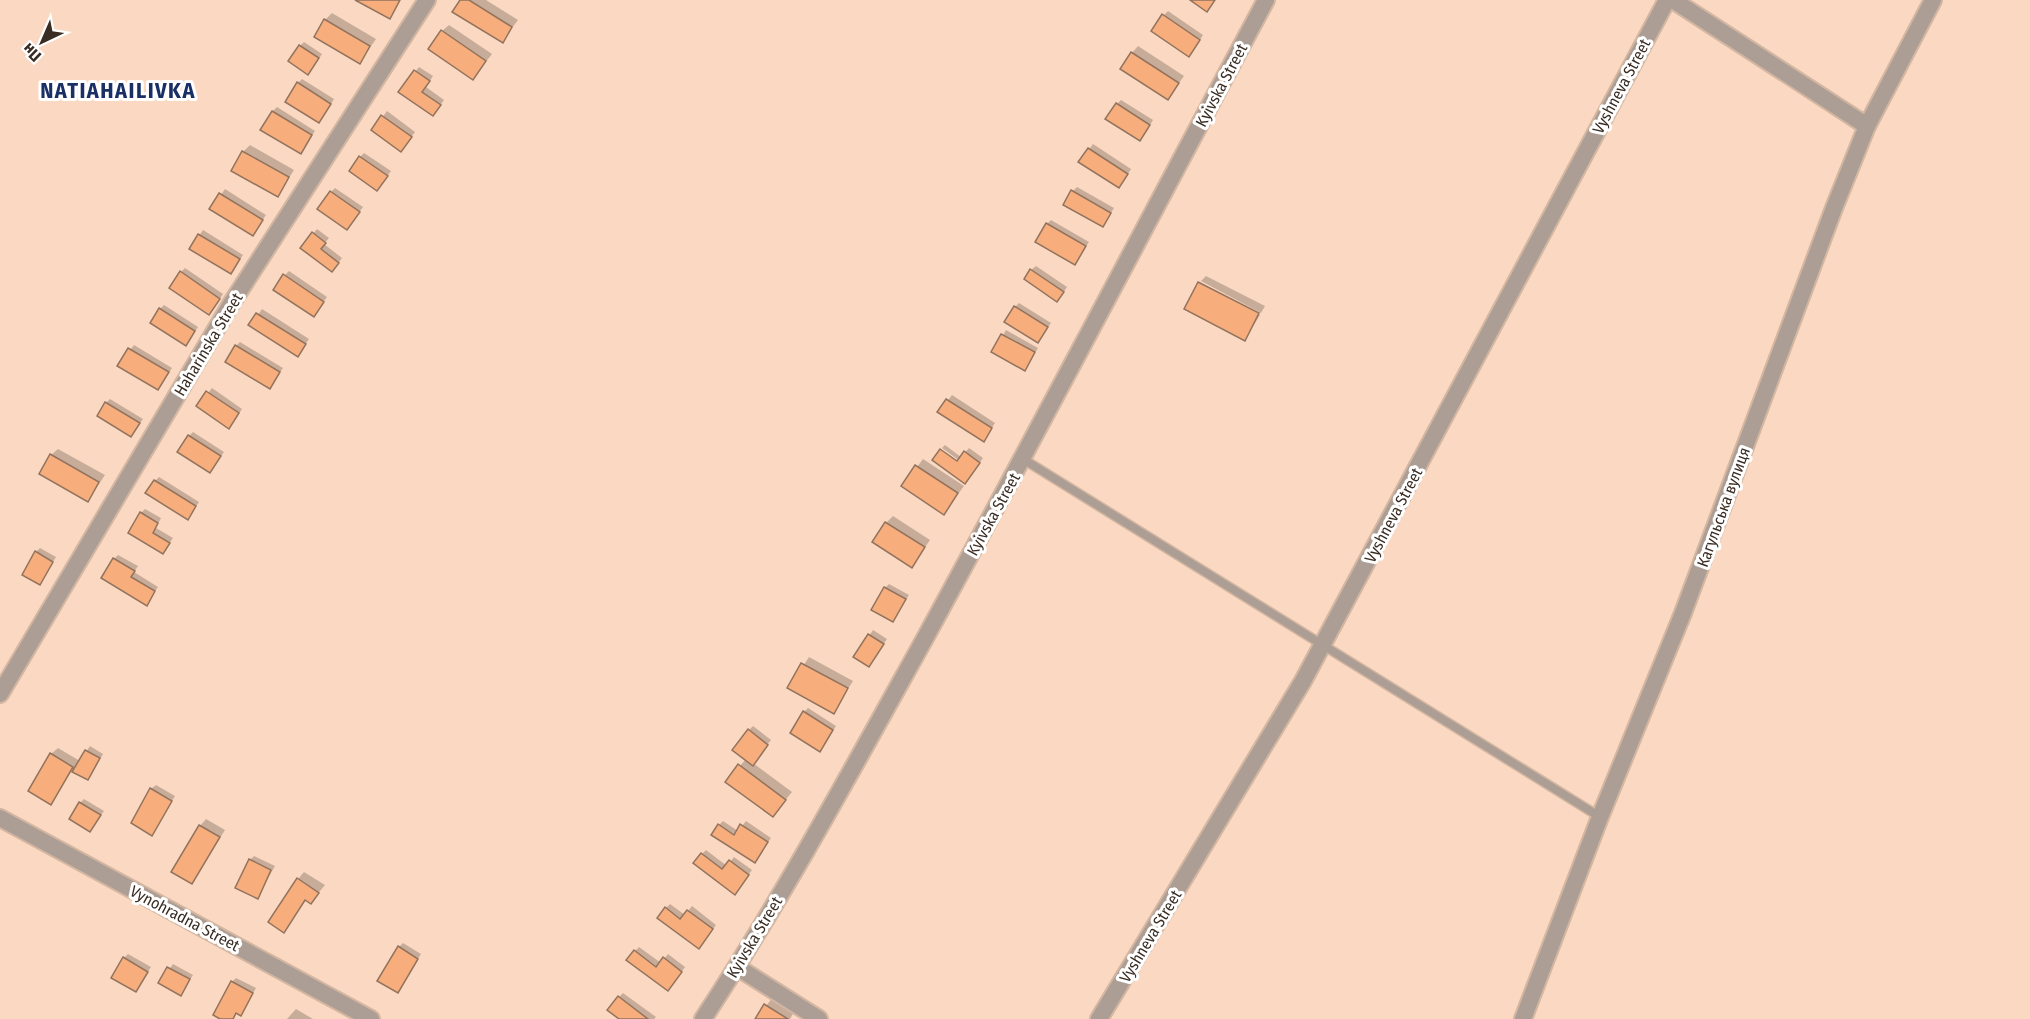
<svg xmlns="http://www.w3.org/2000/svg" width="2030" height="1019" font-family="'Fira Sans Condensed',sans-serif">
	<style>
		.shadow { fill: #0003 }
		.building { fill: #f7ae7c; stroke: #92735e; stroke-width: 1.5 }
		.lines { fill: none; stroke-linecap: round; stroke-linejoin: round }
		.service-casing { stroke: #d3b6a1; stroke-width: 11 }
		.minor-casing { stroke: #d3b6a1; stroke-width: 20 }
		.tertiary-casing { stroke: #d3b6a1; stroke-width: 20 }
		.service { stroke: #ac9e94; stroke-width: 8 }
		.minor { stroke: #ac9e94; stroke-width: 16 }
		.tertiary { stroke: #ac9e94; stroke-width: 16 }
		.labels { text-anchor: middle; stroke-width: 6; stroke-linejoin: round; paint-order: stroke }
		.street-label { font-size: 16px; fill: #392c23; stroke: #fff }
		.district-label { font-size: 22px; font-weight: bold; letter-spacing: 1.5px; fill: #1a2f66; stroke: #fff }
	</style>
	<rect width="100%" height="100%" fill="#fad8c1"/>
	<g class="shadow">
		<path d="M461,0H486L518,20L502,41Z"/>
		<path d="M1168,11L1203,35L1193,51L1164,15Z"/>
		<path d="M332,13L376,39L360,62L325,20Z"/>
		<path d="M449,25L492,54L473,78L442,31Z"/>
		<path d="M304,42L322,54L312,69L300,46Z"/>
		<path d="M1138,46L1184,76L1168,98L1132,53Z"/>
		<path d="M419,67L433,76L426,87L444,100L437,110L400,91Z"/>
		<path d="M302,79L334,99L323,117L298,83Z"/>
		<path d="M1121,100L1153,120L1144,135L1117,104Z"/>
		<path d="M277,107L315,131L300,153L273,111Z"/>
		<path d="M387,111L415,132L405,146L373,130Z"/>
		<path d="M1093,144L1131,169L1123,182L1080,162Z"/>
		<path d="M250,145L294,170L278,195L243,152Z"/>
		<path d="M364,153L391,171L381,185L360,157Z"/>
		<path d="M1077,187L1114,208L1103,225L1073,191Z"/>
		<path d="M335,188L363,207L347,228L331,192Z"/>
		<path d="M225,189L266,215L253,234L212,208Z"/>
		<path d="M1051,220L1089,242L1075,263L1047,224Z"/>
		<path d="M317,229L329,238L324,244L342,258L336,266L302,247Z"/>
		<path d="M203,230L243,255L231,273L191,248Z"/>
		<path d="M1036,266L1067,287L1061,296L1031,270Z"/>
		<path d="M185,268L223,294L213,309L181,272Z"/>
		<path d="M289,271L327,297L317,311L285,275Z"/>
		<path d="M1206,276L1265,306L1261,313L1201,281Z"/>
		<path d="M1199,283L1260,315L1245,339L1186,309Z"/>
		<path d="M1019,303L1051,323L1038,341L1015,307Z"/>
		<path d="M164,305L198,327L190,340L160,309Z"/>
		<path d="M262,309L309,339L298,355L251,325Z"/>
		<path d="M1006,330L1038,348L1025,369L993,352Z"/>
		<path d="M240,342L283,368L270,387L236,346Z"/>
		<path d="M134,345L172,368L158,389L119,365Z"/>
		<path d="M212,388L242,409L233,423L198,406Z"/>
		<path d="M952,395L995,423L984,440L939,412Z"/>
		<path d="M110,399L143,419L131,435L106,403Z"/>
		<path d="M193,432L224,452L210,471L189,436Z"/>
		<path d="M945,445L961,457L969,448L983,458L969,478L962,466L964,464L942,448Z"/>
		<path d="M58,449L105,475L88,500L51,455Z"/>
		<path d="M923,459L964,486L944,513L903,486Z"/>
		<path d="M159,477L199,502L188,518L155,481Z"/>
		<path d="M145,509L161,518L156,528L173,538L163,552L141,513Z"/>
		<path d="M893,516L930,540L912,566L886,523Z"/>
		<path d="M40,548L56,557L40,583L36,552Z"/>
		<path d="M118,555L138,566L134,572L158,587L146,604L114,559Z"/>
		<path d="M889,584L909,595L893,620L885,588Z"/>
		<path d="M873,630L887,639L869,665L856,656Z"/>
		<path d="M809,657L853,681L833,712L789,688Z"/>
		<path d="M808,708L836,726L824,746L804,712Z"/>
		<path d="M753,726L771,740L753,763L792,792L773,815L727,781L746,759L749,730Z"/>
		<path d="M90,746L103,754L92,774L88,778L72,770L50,803L51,754L58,748L80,761Z"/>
		<path d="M156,785L175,796L152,834L151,789Z"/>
		<path d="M84,799L104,811L90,830L80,803Z"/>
		<path d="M206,819L225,830L192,882L200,826Z"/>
		<path d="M723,821L738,831L746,821L771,838L758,857L719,825Z"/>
		<path d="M706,850L727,866L734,857L752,870L739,888L702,854Z"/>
		<path d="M254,856L275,866L257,897L250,860Z"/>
		<path d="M304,872L325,885L311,902L307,899L284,931L298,879Z"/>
		<path d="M670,904L685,915L692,906L716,925L703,943L666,908Z"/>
		<path d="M403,943L421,954L398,991L399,947Z"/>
		<path d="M639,947L661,963L668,954L685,967L672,985L635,951Z"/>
		<path d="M128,954L151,967L136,990L124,958Z"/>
		<path d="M173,964L193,975L181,994L160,983Z"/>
		<path d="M236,978L256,988L241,1014L237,1012L234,1019H223L232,982Z"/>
		<path d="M623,993L656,1017L654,1019H621L619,997Z"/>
		<path d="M772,998L794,1012L790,1019H757Z"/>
		<path d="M296,1009L313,1019H287Z"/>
	</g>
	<g class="building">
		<path d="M355,0H400L390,19Z"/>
		<path d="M460,0H469L512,27L503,43L452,12Z"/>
		<path d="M1190,0H1215L1207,12Z"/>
		<path d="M1162,14L1200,40L1189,57L1151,31Z"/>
		<path d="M324,19L370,46L360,64L314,37Z"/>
		<path d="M441,30L486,61L473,80L428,49Z"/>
		<path d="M299,45L319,58L308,75L288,61Z"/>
		<path d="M1131,52L1179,83L1168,100L1120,69Z"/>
		<path d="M414,70L430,81L422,92L441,105L433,116L398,92Z"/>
		<path d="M297,82L331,104L319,123L285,102Z"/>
		<path d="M1116,103L1150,125L1140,141L1105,119Z"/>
		<path d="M272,111L312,135L301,154L260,130Z"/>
		<path d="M381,115L412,137L401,152L371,130Z"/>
		<path d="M1088,148L1128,174L1119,188L1078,162Z"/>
		<path d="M242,151L289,177L278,197L231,171Z"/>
		<path d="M359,156L388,176L377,191L349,171Z"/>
		<path d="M1071,190L1111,213L1103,227L1063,205Z"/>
		<path d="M330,191L360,212L347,230L317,209Z"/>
		<path d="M219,193L263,220L253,236L209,209Z"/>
		<path d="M1046,223L1086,246L1075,265L1035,242Z"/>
		<path d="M312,232L326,243L321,249L339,263L332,272L300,248Z"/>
		<path d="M198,234L240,259L231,274L189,249Z"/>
		<path d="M1030,269L1064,292L1057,302L1024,279Z"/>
		<path d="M180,271L220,299L209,315L169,288Z"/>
		<path d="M283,274L324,302L314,317L273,290Z"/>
		<path d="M1198,282L1259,313L1245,341L1184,309Z"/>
		<path d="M1014,306L1048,327L1038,343L1004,322Z"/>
		<path d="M159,308L195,331L186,346L150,323Z"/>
		<path d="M256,313L306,344L298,357L248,325Z"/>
		<path d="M1001,334L1035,352L1025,371L991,352Z"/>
		<path d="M235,345L280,372L270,389L225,362Z"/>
		<path d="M128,348L169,372L158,390L117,366Z"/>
		<path d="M206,391L239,413L229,429L196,406Z"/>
		<path d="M946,399L992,428L984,442L937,412Z"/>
		<path d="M105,402L140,423L131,437L97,416Z"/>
		<path d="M188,435L221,456L210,473L177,452Z"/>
		<path d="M940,449L957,461L964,451L980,463L965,484L932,460Z"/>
		<path d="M50,454L99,482L88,502L39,474Z"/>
		<path d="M915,465L958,493L944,515L901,486Z"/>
		<path d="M154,480L196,506L188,520L145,493Z"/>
		<path d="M140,512L158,523L153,533L170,543L163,554L128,533Z"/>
		<path d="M885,522L925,547L912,568L872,542Z"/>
		<path d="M35,551L53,562L40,585L22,575Z"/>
		<path d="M113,558L135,571L131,577L155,591L147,606L101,578Z"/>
		<path d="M884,587L906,599L893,622L871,610Z"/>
		<path d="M868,634L884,644L869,667L853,657Z"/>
		<path d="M801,663L848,688L834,714L787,688Z"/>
		<path d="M803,711L833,730L820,752L790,733Z"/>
		<path d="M748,729L768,745L753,766L732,750Z"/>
		<path d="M85,750L100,758L88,780L72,772Z"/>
		<path d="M50,753L73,767L51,805L28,791Z"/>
		<path d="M738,764L786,800L773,817L725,782Z"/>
		<path d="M150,788L172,801L152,836L131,823Z"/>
		<path d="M79,802L101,815L90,832L69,819Z"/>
		<path d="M718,824L734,835L740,824L768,842L755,863L711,835Z"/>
		<path d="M199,825L220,837L192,884L171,872Z"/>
		<path d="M701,853L722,869L729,860L749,875L735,895L693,863Z"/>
		<path d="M249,859L271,870L258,899L235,888Z"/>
		<path d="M297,878L319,893L311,904L305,900L284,933L268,922Z"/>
		<path d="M665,907L680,919L687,910L713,929L699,949L657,918Z"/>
		<path d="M398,946L418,959L398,993L377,981Z"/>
		<path d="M634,950L656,967L663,957L682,972L668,991L626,960Z"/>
		<path d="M123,957L148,972L136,992L111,978Z"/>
		<path d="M167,967L190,979L181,996L158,983Z"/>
		<path d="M231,981L253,993L241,1016L236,1013L233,1019H220L213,1015Z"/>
		<path d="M618,996L648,1019H619L607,1010Z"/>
		<path d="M764,1004L788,1019H755Z"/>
	</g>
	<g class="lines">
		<defs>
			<path id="service" d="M1023,459L1600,817"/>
			<g id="minor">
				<path d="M1673,0L1867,126"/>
				<path d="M0,694L231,304L427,0"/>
				<path d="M0,818L371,1019"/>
				<path d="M737,967L819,1019"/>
				<path d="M703,1019C783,897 853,768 924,640C1040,428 1152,213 1266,0"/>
				<path d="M1099,1019L1303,681L1667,0"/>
			</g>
			<path id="tertiary" d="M1523,1019L1600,817L1683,613L1834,208L1867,126L1933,0"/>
		</defs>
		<use href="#service" class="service-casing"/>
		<use href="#minor" class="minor-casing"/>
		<use href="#tertiary" class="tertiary-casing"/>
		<use href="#service" class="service"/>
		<use href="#minor" class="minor"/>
		<use href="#tertiary" class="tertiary"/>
	</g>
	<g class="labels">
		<g class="street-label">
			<text transform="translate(1221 85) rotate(-62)" y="6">Kyivska Street</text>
			<text transform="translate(1621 86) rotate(-62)" y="6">Vyshneva Street</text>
			<text transform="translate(208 344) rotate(-59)" y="6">Haharinska Street</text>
			<text transform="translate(1723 507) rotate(-70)" y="6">Кагульська вулиця</text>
			<text transform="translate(993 514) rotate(-61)" y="6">Kyivska Street</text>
			<text transform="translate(1393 515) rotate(-62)" y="6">Vyshneva Street</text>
			<text transform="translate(185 918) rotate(28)" y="6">Vynohradna Street</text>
			<text transform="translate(1150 936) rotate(-59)" y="6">Vyshneva Street</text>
			<text transform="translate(754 937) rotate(-59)" y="6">Kyivska Street</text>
		</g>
		<g class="district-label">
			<text x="118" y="98">NATIAHAILIVKA</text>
		</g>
	</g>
	<g transform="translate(42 42) rotate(224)" stroke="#ffffff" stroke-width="4.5" paint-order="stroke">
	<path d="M0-4.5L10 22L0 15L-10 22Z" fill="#392c23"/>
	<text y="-9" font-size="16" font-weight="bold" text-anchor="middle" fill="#392c23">Пн</text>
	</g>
</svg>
